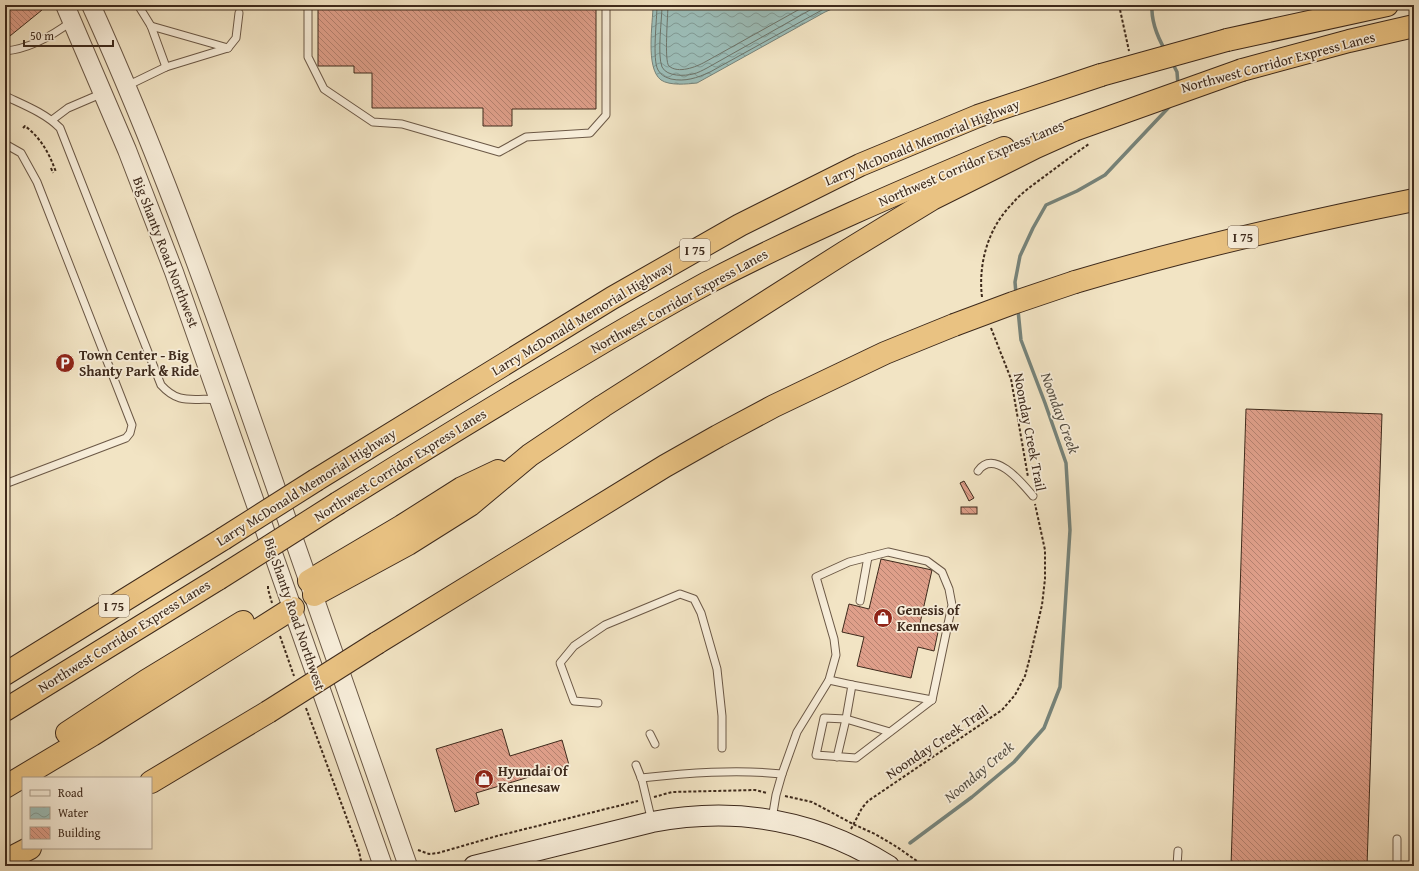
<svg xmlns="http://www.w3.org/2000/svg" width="1419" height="871" font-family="'Gentium Book Plus',serif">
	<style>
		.water { fill: url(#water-waves); stroke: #76837a }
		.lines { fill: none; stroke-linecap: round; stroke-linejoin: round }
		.shore { stroke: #6d746a; stroke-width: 1 }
		.stream { stroke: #76837a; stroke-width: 3.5 }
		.building { fill: url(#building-back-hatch); stroke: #3e2a1c }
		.service-casing { stroke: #6b5846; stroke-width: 9 }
		.tertiary-casing { stroke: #6b5846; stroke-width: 20 }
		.secondary-casing { stroke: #3e2a1c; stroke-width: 22 }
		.motorway-casing { stroke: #3e2a1c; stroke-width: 24 }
		.path { stroke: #3e2a1c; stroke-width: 2; stroke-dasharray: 3 2; stroke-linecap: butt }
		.service { stroke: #f7edd9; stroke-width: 7 }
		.tertiary { stroke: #f7edd9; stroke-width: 18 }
		.secondary { stroke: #f7edd9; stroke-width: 20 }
		.motorway { stroke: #e9c282; stroke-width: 22 }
		.motorway-bridge-casing { stroke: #3e2a1c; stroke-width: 24; stroke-linecap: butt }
		.motorway-bridge { stroke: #e9c282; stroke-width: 22 }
		.labels { text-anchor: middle; stroke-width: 3.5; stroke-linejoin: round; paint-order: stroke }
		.shield { fill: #f7edd9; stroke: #766455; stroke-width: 1 }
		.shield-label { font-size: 13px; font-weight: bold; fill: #3e2a1c }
		.street-label { font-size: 14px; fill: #3e2a1c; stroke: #f7edd9 }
		.poi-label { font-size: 14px; font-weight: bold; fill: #3e2a1c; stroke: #f7edd9; text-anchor: start }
		.water-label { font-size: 15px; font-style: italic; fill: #564f43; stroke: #f7edd9 }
	</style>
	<defs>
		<pattern id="water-waves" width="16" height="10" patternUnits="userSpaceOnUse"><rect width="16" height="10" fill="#9cbeb9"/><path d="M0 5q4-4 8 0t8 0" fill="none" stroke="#819b96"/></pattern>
		<pattern id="building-back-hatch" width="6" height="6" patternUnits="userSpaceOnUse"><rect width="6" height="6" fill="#df9f8a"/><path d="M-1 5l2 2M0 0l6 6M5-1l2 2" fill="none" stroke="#b68270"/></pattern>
	</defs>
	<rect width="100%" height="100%" fill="#f2e4c4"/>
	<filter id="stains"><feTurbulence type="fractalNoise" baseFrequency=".005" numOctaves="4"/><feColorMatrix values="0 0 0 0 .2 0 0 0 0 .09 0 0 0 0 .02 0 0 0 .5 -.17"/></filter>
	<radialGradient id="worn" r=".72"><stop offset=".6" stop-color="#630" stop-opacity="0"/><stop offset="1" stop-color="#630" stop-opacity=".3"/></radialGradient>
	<path class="water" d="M653,5H841L825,12L697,83C687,84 670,86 661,80C645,68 653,23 653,5Z"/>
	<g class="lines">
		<g class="shore">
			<path d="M657,5C657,20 652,59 658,70C662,76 665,77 671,79C685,82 697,78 710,72L831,5"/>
			<path d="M662,5C662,20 657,54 662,67C667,77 685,76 693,74C698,73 703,70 707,68L819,5"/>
			<path d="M668,5C668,14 664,62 669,66C678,74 696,67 705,62L807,5"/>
		</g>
		<g class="stream">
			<path d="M1152,5C1151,21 1157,36 1165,50"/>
			<path d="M1172,62L1177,72L1178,85"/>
			<path d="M1016,294L1015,282L1020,256L1033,228L1046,205L1077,191L1105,175L1171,105"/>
			<path d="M910,843L972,797L1014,762L1044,728L1060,687L1070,530L1066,463L1045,403L1021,340L1018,310"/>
		</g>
	</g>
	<g class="building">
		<path d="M5,5H37L42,10L5,40Z"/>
		<path d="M318,5H596V109H512V126H483V108H372V73H354V66H318Z"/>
		<path d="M1246,409L1382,414L1367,866H1231Z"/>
		<path d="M964,481L974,498L969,501L960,483Z"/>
		<rect x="961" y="507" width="16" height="7"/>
		<path d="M881,559L932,570L919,628L938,632L934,651L918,647L911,678L857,666L864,637L842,632L849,604L869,609Z"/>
		<path d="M502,729L510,756L562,740L569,765L476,793L479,804L455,812L436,749Z"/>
	</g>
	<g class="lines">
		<defs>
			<g id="service">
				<path d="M138,5L151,26L166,67"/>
				<path d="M308,5V57L324,89L373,122L402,124L499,152L526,137L590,133L606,115V5"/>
				<path d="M228,48L236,38L239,13"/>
				<path d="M5,51C30,49 52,36 72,21"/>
				<path d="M126,84L135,82L166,67L228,48L151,26"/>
				<path d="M5,96C24,105 45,113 60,128L161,385C180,406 193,397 218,400"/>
				<path d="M52,120L68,108L103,93"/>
				<path d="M5,144L21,153L37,182L132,425L130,433L126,438L5,484"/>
				<path d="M978,471C994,448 1022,483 1033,496"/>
				<path d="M860,601L868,557"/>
				<path d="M829,680L852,685L846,719L837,757"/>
				<path d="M852,685L932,700"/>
				<path d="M598,703L574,701L560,663L574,646L605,625L680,594L694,599L701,613L717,669L722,716V748"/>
				<path d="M650,734L655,744"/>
				<path d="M636,765L642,780L652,822"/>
				<path d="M782,774L797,732L829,680L836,655L834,639L816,577L849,562L888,552L927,561L942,572L949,589L952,605L932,700L856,758L816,755L824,718L846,719L890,732"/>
				<path d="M641,778C687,773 736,769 782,774L776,795L772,819"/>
				<path d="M1177,866L1178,851"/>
				<path d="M1397,866V839"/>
			</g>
			<g id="tertiary">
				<path d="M65,5L127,150L174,272L383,866"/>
				<path d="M91,5C154,144 206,287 256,431C307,576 357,721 408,866"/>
			</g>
			<path id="secondary" d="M474,866L652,822C737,806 815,819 889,866"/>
			<g id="motorway">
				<path d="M1227,40L1387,5"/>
				<path d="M1242,70L1349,41L1414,26"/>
				<path d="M1075,282C1186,249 1300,223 1414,200"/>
				<path d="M316,480L612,298L740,225L860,165L978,116L1101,75"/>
				<path d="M338,503C415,455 493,407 571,361C616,334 661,308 707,283C803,233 904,190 1004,148"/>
				<path d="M309,581L402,526L462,488L498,471"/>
				<path d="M314,595L408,544L470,505L530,455L603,406L845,252L932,199L1036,147L1074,130"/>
				<path d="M377,643L665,466L718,436L774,406L885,353L954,325"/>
				<path d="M5,674L223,539"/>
				<path d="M5,710L218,579"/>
				<path d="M67,733L146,681L243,622"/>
				<path d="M151,782L268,712"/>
				<path d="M5,787L92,735L293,608"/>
				<path d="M5,861L30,848"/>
			</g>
		</defs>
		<use href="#service" class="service-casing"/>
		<use href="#tertiary" class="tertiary-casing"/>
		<use href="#secondary" class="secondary-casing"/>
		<use href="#motorway" class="motorway-casing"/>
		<g class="path">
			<path d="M1119,5L1129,51"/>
			<path d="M23,128L25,126C41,138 49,153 56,172"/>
			<path d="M51,168L53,173"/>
			<path d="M982,297C978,264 988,228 1012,204C1021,193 1033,185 1045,176C1060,165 1074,154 1089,144"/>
			<path d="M991,328L1011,379L1028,477"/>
			<path d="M268,586V589L272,603"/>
			<path d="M280,636L294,676"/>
			<path d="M306,708L359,851L362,866"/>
			<path d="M785,796L812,802L853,824L875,834L897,847L924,866"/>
			<path d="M654,797L672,792L755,790L767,793"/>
			<path d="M851,829L862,808L868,801L1002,710L1015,695L1025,676L1030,657L1042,605L1045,579V550L1035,504"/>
			<path d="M418,850L429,854L438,853L497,836L638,801"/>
		</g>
		<use href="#service" class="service"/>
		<use href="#tertiary" class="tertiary"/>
		<use href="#secondary" class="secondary"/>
		<use href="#motorway" class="motorway"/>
		<defs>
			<g id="motorway-bridge">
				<path d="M1101,75L1227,40"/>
				<path d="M1074,130L1242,70"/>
				<path d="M954,325L1013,303L1075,282"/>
				<path d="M223,539L316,480"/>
				<path d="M218,579L338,503"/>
				<path d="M268,712L377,643"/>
			</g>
		</defs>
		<use href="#motorway-bridge" class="motorway-bridge-casing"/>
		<use href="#motorway-bridge" class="motorway-bridge"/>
	</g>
	<defs>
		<symbol id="parking-disc" viewBox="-11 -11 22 22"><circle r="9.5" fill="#8f2418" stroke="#f7edd9"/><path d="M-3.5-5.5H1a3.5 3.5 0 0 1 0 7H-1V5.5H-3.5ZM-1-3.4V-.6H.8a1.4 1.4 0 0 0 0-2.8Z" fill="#fff"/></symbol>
		<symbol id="shop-disc" viewBox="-11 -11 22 22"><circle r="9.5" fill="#8f2418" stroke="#f7edd9"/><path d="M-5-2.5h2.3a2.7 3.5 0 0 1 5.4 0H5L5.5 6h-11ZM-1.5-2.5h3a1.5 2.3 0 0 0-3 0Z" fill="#fff"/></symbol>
	</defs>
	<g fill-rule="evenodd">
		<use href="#parking-disc" x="54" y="352" width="22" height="22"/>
		<use href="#shop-disc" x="872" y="607" width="22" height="22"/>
		<use href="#shop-disc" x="473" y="768" width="22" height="22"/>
	</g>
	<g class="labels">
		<g class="shield">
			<rect x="1228" y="226" width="30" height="22" rx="3"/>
			<rect x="680" y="239" width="30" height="22" rx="3"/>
			<rect x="99" y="595" width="30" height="22" rx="3"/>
		</g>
		<g class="shield-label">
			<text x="1243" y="242">I 75</text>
			<text x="695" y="255">I 75</text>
			<text x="114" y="611">I 75</text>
		</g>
		<g class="street-label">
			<text transform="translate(1278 62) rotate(-15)" y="5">Northwest Corridor Express Lanes</text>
			<text transform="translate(922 142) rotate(-22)" y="5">Larry McDonald Memorial Highway</text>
			<text transform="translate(971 163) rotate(-23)" y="5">Northwest Corridor Express Lanes</text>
			<text transform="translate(166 252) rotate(69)" y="5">Big Shanty Road Northwest</text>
			<text transform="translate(679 301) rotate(-29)" y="5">Northwest Corridor Express Lanes</text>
			<text transform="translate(582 318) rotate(-31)" y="5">Larry McDonald Memorial Highway</text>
			<text transform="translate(1030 432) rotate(79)" y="5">Noonday Creek Trail</text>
			<text transform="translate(400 465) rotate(-32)" y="5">Northwest Corridor Express Lanes</text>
			<text transform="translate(306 487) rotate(-32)" y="5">Larry McDonald Memorial Highway</text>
			<text transform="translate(295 614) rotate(71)" y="5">Big Shanty Road Northwest</text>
			<text transform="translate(124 636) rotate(-32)" y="5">Northwest Corridor Express Lanes</text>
			<text transform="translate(937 742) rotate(-34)" y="5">Noonday Creek Trail</text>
		</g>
		<g class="poi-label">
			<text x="79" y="360">Town Center - Big<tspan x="79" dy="16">Shanty Park &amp; Ride</tspan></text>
			<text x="897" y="615">Genesis of<tspan x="897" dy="16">Kennesaw</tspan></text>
			<text x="498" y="776">Hyundai Of<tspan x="498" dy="16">Kennesaw</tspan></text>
		</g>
		<g class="water-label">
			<text transform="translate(1060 413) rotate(70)" y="5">Noonday Creek</text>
			<text transform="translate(979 772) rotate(-40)" y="5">Noonday Creek</text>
		</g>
	</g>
	<rect width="1419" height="871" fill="none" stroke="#f2e4c4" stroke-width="20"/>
	<rect x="6" y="6" width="1407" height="859" fill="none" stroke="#3e2a1c" stroke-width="2"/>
	<rect x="10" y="10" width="1399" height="851" fill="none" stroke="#3e2a1c"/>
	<rect x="22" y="777" width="130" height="72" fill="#f7edd9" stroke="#ad9f8d"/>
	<rect x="30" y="790" width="20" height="6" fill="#f7edd9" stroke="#ad9f8d"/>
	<text x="58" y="797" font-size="12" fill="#3e2a1c">Road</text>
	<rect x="30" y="807" width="20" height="12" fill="url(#water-waves)" stroke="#ad9f8d"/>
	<text x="58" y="817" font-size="12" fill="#3e2a1c">Water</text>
	<rect x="30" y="827" width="20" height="12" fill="url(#building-back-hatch)" stroke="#ad9f8d"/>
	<text x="58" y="837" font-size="12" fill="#3e2a1c">Building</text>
	<path d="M24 40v6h89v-6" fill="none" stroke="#3e2a1c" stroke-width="2"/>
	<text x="30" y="40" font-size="12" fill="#3e2a1c" stroke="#f7edd9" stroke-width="3" paint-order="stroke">50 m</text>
	<rect width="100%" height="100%" filter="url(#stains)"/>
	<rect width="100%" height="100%" fill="url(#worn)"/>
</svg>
